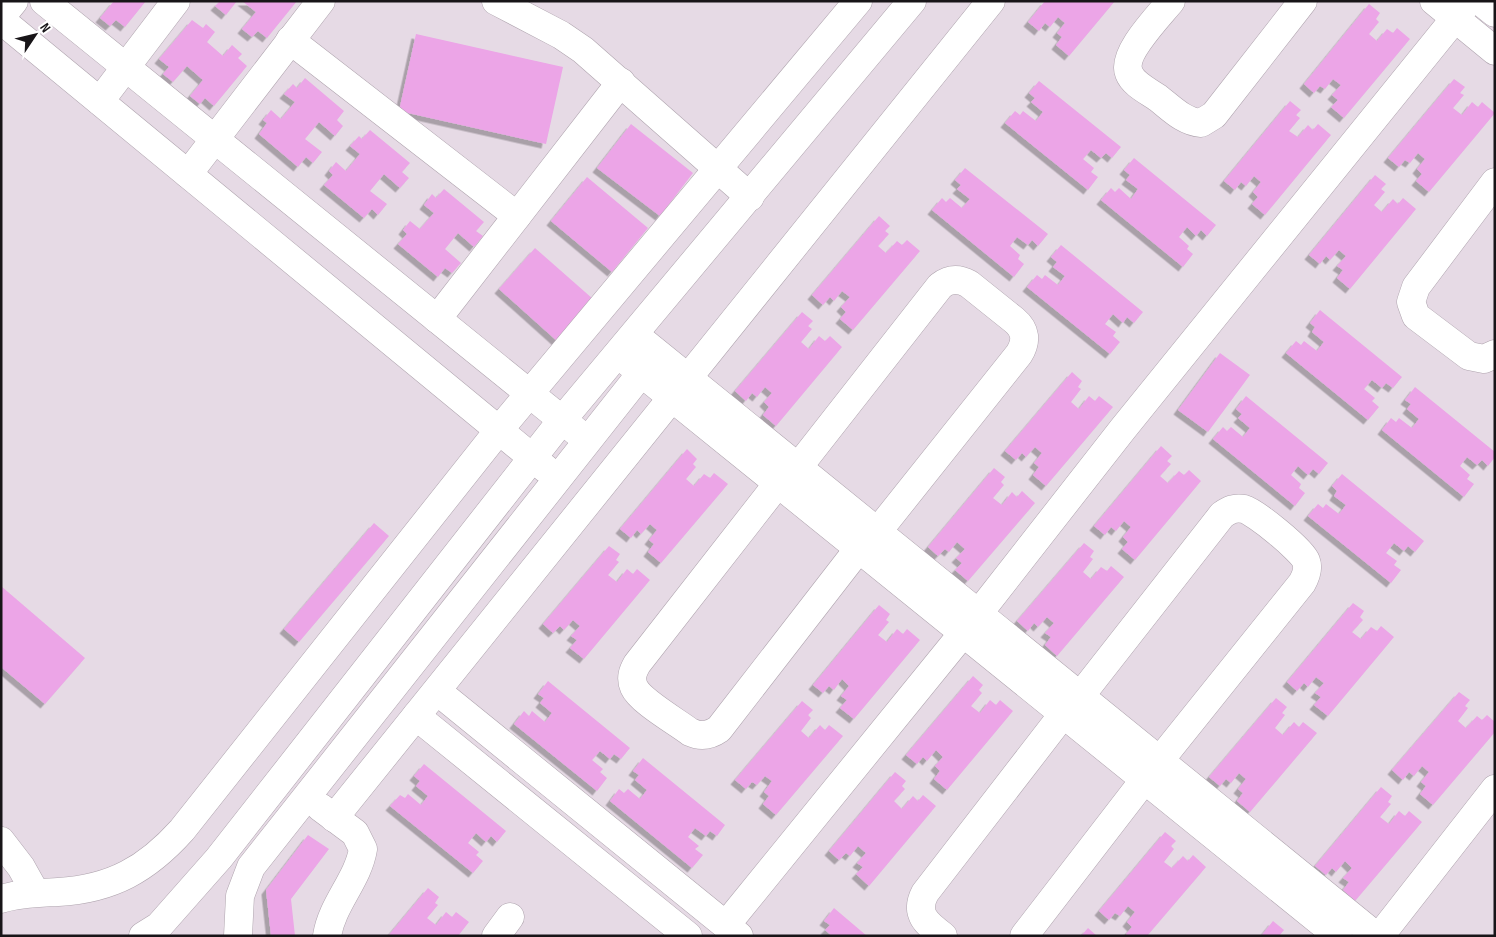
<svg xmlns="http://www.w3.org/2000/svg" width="1496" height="937" font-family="'Sofia Sans Condensed',sans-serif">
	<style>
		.building { fill: #eca5e7; filter: url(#shadow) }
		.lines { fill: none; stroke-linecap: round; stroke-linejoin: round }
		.minor-casing { stroke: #afa4ae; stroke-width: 29 }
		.minor { stroke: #fff; stroke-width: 28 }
	</style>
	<defs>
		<filter id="shadow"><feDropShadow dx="-4.5" dy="4.5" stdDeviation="0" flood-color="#0004"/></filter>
	</defs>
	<rect width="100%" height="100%" fill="#e6dae5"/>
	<g class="building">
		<path d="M114,1H146L125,27L116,20L110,26L100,18Z"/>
		<path d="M220,1H237L226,15L215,6Z"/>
		<path d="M242,1H297L267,38L258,31L252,37L242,29L256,12Z"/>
		<path d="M1045,1H1115L1069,56L1056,45L1062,37L1057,33L1065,23L1058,17L1050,27L1045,23L1039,31L1028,22Z"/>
		<path d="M1369,4L1380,13L1376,19L1379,22L1369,34L1377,41L1387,29L1393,33L1397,28L1410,39L1344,118L1331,107L1338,100L1332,95L1341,85L1333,79L1325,89L1320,86L1314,93L1304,84Z"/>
		<path d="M192,20L203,28L206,24L215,32L207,42L223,56L232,45L242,54L238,58L247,66L214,106L205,98L200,104L190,96L203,80L187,66L173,82L163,74L169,67L159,59Z"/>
		<path d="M416,34L563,67L546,144L399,111Z"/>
		<path d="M305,78L344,111L337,120L343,126L335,136L319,122L305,139L322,152L313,163L306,157L298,167L259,134L267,123L263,120L271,110L281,119L295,102L284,94L293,84L297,88Z"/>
		<path d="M1454,79L1465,87L1460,93L1464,95L1453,108L1462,115L1472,102L1478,107L1482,102L1495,113L1429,192L1416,181L1422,174L1417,169L1425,159L1418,153L1410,163L1405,160L1399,167L1388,158Z"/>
		<path d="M1039,81L1121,147L1112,158L1106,153L1101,158L1091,150L1083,159L1094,168L1091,172L1098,177L1088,190L1005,123L1015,111L1020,115L1023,111L1036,121L1043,112L1031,102L1035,98L1029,93Z"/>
		<path d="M1290,101L1301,110L1296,115L1300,118L1289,131L1298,137L1308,125L1313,130L1318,124L1331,135L1265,215L1252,204L1258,197L1253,192L1261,182L1254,176L1246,186L1241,182L1235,190L1224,181Z"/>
		<path d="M631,124L693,173L660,216L597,168Z"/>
		<path d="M370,130L410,163L402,172L409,178L400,188L384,174L370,191L387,204L378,215L372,209L364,218L324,185L333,175L329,171L336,162L346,171L360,154L350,146L359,136L362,139Z"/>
		<path d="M1134,158L1216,225L1207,236L1201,230L1196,236L1187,227L1179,237L1189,246L1187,249L1193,254L1183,267L1101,200L1111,188L1115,192L1119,188L1131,199L1138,189L1126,180L1130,175L1124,170Z"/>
		<path d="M965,168L1048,234L1038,246L1032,240L1028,245L1017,237L1010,246L1020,255L1018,259L1024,264L1014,277L932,210L942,198L946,202L950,198L962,208L970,199L957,189L961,185L955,180Z"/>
		<path d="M1375,175L1386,184L1381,189L1385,192L1374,205L1382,212L1393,199L1398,204L1403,198L1416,209L1350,289L1337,278L1343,270L1337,266L1346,256L1339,250L1330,260L1326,256L1320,264L1309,255Z"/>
		<path d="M587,177L648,228L612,272L551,221Z"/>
		<path d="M444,189L484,222L476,231L483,236L474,247L458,233L445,249L461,263L452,273L445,268L438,277L398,244L407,234L403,230L410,221L420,229L434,213L424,205L432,194L436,198Z"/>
		<path d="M879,216L890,226L885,231L889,234L878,246L886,253L897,241L902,245L907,240L920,251L853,330L840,319L846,312L841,307L850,297L842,291L834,301L830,297L823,305L812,295Z"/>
		<path d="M1061,245L1143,312L1134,323L1127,317L1123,323L1113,314L1105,324L1116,332L1113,336L1120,342L1110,354L1027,287L1037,275L1042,279L1045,275L1058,285L1065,276L1053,267L1057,262L1051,257Z"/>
		<path d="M535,248L593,299L557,341L499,289Z"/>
		<path d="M1320,310L1402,377L1393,388L1386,383L1382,388L1372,380L1364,389L1375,398L1372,401L1379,407L1368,420L1286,353L1296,341L1301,345L1304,341L1317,351L1324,342L1312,332L1315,327L1310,323Z"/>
		<path d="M802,312L813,321L808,326L812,329L801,342L809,349L819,336L825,341L830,336L842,347L776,426L763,415L769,407L764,402L772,393L765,387L757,397L752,393L746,401L735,391Z"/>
		<path d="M1220,353L1250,375L1208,432L1178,410Z"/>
		<path d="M1072,372L1082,381L1078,387L1081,389L1071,402L1079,409L1089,396L1095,401L1099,396L1113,407L1046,486L1033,475L1039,467L1034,463L1042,453L1035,447L1026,457L1022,453L1016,460L1005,451Z"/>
		<path d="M1415,387L1495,452V457L1488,466L1482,460L1477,465L1467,457L1460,466L1470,475L1467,479L1474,484L1464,497L1382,430L1391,418L1396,422L1399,418L1412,428L1419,419L1407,409L1411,404L1405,400Z"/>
		<path d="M1246,396L1328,463L1319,474L1313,469L1308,475L1298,466L1291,475L1301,484L1299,488L1305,493L1295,506L1213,439L1223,427L1227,431L1231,427L1243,437L1250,428L1238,418L1242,414L1236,409Z"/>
		<path d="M1161,446L1172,456L1167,461L1171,464L1160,476L1168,483L1179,471L1184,475L1189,470L1201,481L1135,560L1122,549L1128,542L1123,537L1131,527L1124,521L1116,531L1111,527L1105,535L1094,526Z"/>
		<path d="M687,449L697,459L693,464L696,467L686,479L694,486L704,474L710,478L714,473L728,484L661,563L648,552L654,544L649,540L657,530L650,524L641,534L637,530L631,538L620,529Z"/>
		<path d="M994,468L1005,477L1001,482L1004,485L993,498L1002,505L1012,492L1017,497L1022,491L1035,503L968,581L955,570L962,563L956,558L965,549L957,542L949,552L945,549L938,556L928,547Z"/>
		<path d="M1342,474L1424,541L1415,552L1408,546L1404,551L1394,543L1386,553L1397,561L1394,565L1401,570L1391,583L1308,516L1318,504L1323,508L1326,504L1339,514L1346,505L1334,496L1337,491L1332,486Z"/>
		<path d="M374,523L389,536L299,642L284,629Z"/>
		<path d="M1084,543L1094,551L1090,557L1093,559L1083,572L1091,579L1101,567L1107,571L1111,566L1124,577L1057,656L1045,645L1051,637L1045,633L1054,623L1047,617L1038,627L1034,623L1028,631L1017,621Z"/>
		<path d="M609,546L620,554L616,560L619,562L608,575L617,582L627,569L633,574L637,569L650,580L584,659L570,648L577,640L571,636L580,626L573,620L564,630L560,626L553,633L543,624Z"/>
		<path d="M1,586L85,658L45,704L1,667Z"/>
		<path d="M1353,603L1364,611L1360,617L1363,620L1352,632L1361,639L1371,627L1377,631L1381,626L1394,637L1328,716L1314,705L1321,697L1315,693L1324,683L1316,677L1308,687L1304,683L1297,691L1287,682Z"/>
		<path d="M879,605L890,614L886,620L889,622L878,635L887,642L897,629L903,634L907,629L920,640L854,719L840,708L847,700L841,696L849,686L842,679L834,690L829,686L823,693L813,685Z"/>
		<path d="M973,676L983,685L979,690L982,693L971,706L980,713L990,700L996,705L1000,700L1013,711L947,790L934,779L940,771L935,766L943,757L936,750L927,761L923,757L917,764L906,755Z"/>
		<path d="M548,681L630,748L621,759L614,754L610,759L600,751L592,760L603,769L600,772L607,778L597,791L514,724L524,711L529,716L532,711L545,722L552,713L540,703L544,698L538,694Z"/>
		<path d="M1459,692L1470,700L1465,706L1468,708L1458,721L1466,728L1477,716L1482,720L1487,715L1495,722V732L1433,805L1420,794L1426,786L1421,782L1429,772L1422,766L1414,776L1409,772L1403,780L1392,770Z"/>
		<path d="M1276,698L1287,707L1282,713L1285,715L1275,728L1283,735L1294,722L1299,727L1303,722L1317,733L1250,812L1237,801L1243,793L1238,789L1246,779L1239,773L1231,783L1226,779L1220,786L1209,777Z"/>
		<path d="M802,701L813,710L808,715L811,718L801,731L809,738L820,725L825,730L829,725L843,736L776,815L763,804L769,796L764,792L772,781L765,776L757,785L752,782L746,789L735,780Z"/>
		<path d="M643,758L725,825L717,836L710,831L706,836L695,828L688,837L699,846L695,849L703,855L692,868L610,801L619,789L624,793L628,789L640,799L647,790L635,780L639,775L633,771Z"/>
		<path d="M424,764L506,831L497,842L491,836L486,842L476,833L468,843L479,852L476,855L483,861L473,873L390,806L400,795L405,798L408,794L421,805L428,796L416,786L420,781L414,776Z"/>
		<path d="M895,772L906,781L902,786L905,789L894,801L902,809L913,796L918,801L923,795L936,806L869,886L856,874L863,867L857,863L866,853L858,846L850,856L846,853L839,860L829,851Z"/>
		<path d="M1381,787L1392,796L1388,802L1391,804L1380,817L1389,824L1399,811L1405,816L1409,811L1422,822L1355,901L1343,890L1349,882L1343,878L1352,868L1345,861L1336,872L1332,868L1326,875L1315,866Z"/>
		<path d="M1165,832L1176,841L1171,846L1174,849L1164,862L1172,868L1183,856L1188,861L1193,855L1206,867L1147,936H1128L1126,934L1132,927L1127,922L1135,912L1128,906L1120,916L1115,913L1109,920L1099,911Z"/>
		<path d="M308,835L329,849L291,899L295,936H271L266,890Z"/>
		<path d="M428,888L439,897L435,903L438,905L427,918L436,925L446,912L452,917L456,912L469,922L458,936H388Z"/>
		<path d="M834,908L867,936H832L825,930L830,925L824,921Z"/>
		<path d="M1273,921L1284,930L1279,936H1261Z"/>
		<path d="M1088,928L1097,936H1081Z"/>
	</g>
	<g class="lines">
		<defs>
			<g id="minor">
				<path d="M44,1L577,432"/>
				<path d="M496,1L561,35L583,50L750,197"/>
				<path d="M1171,1C1159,16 1121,54 1129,73C1133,84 1148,91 1158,98C1171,108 1184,122 1201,123L1214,115L1303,1"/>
				<path d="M1434,1L1495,51"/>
				<path d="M1480,1L1495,13"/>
				<path d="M1,17L14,1"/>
				<path d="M1,20L546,469"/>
				<path d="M290,40L517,216"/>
				<path d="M100,101L176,1"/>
				<path d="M188,174L321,1"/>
				<path d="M1495,182L1416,287L1411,302L1416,316L1469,356L1484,359L1495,354"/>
				<path d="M437,319L621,82"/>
				<path d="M635,335L1376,936"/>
				<path d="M618,354L1338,936"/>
				<path d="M799,466L940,286C949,279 958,278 969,284L1014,320C1026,330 1027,341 1019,354L878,531"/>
				<path d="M779,482L637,664C633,671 630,678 634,687C640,701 677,722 690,732C701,737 709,736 719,729L860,547"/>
				<path d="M437,691L739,936"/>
				<path d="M1081,695L1222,515C1229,510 1235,507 1244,509C1255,512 1302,550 1306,561C1309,569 1306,576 1302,583L1160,760"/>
				<path d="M416,716L688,936"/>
				<path d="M320,807L355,833L363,849C358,880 332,904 327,936"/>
				<path d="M334,818L991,1"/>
				<path d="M1,841L21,867L35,892"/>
				<path d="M1,899C20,893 39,893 58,892C112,889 147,869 182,830L499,430L858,1"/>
				<path d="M726,925L964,632L1122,430L1469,1"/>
				<path d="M143,936L159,926L219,858L562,420L912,1"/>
				<path d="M238,936L240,896L251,867L654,357"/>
				<path d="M496,936L510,917"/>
				<path d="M943,936C927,924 914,914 925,893L1064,713"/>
				<path d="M1024,936L1145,779"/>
				<path d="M1380,936L1495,789"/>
			</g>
		</defs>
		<use href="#minor" class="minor-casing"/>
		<use href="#minor" class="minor"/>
	</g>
	<rect width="1496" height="937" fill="none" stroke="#181518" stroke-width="5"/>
	<g transform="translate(35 35) rotate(55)" stroke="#ffffff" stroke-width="4" paint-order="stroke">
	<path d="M0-4L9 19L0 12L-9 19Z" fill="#181518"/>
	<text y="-8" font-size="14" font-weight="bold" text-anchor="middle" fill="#181518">N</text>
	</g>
</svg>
